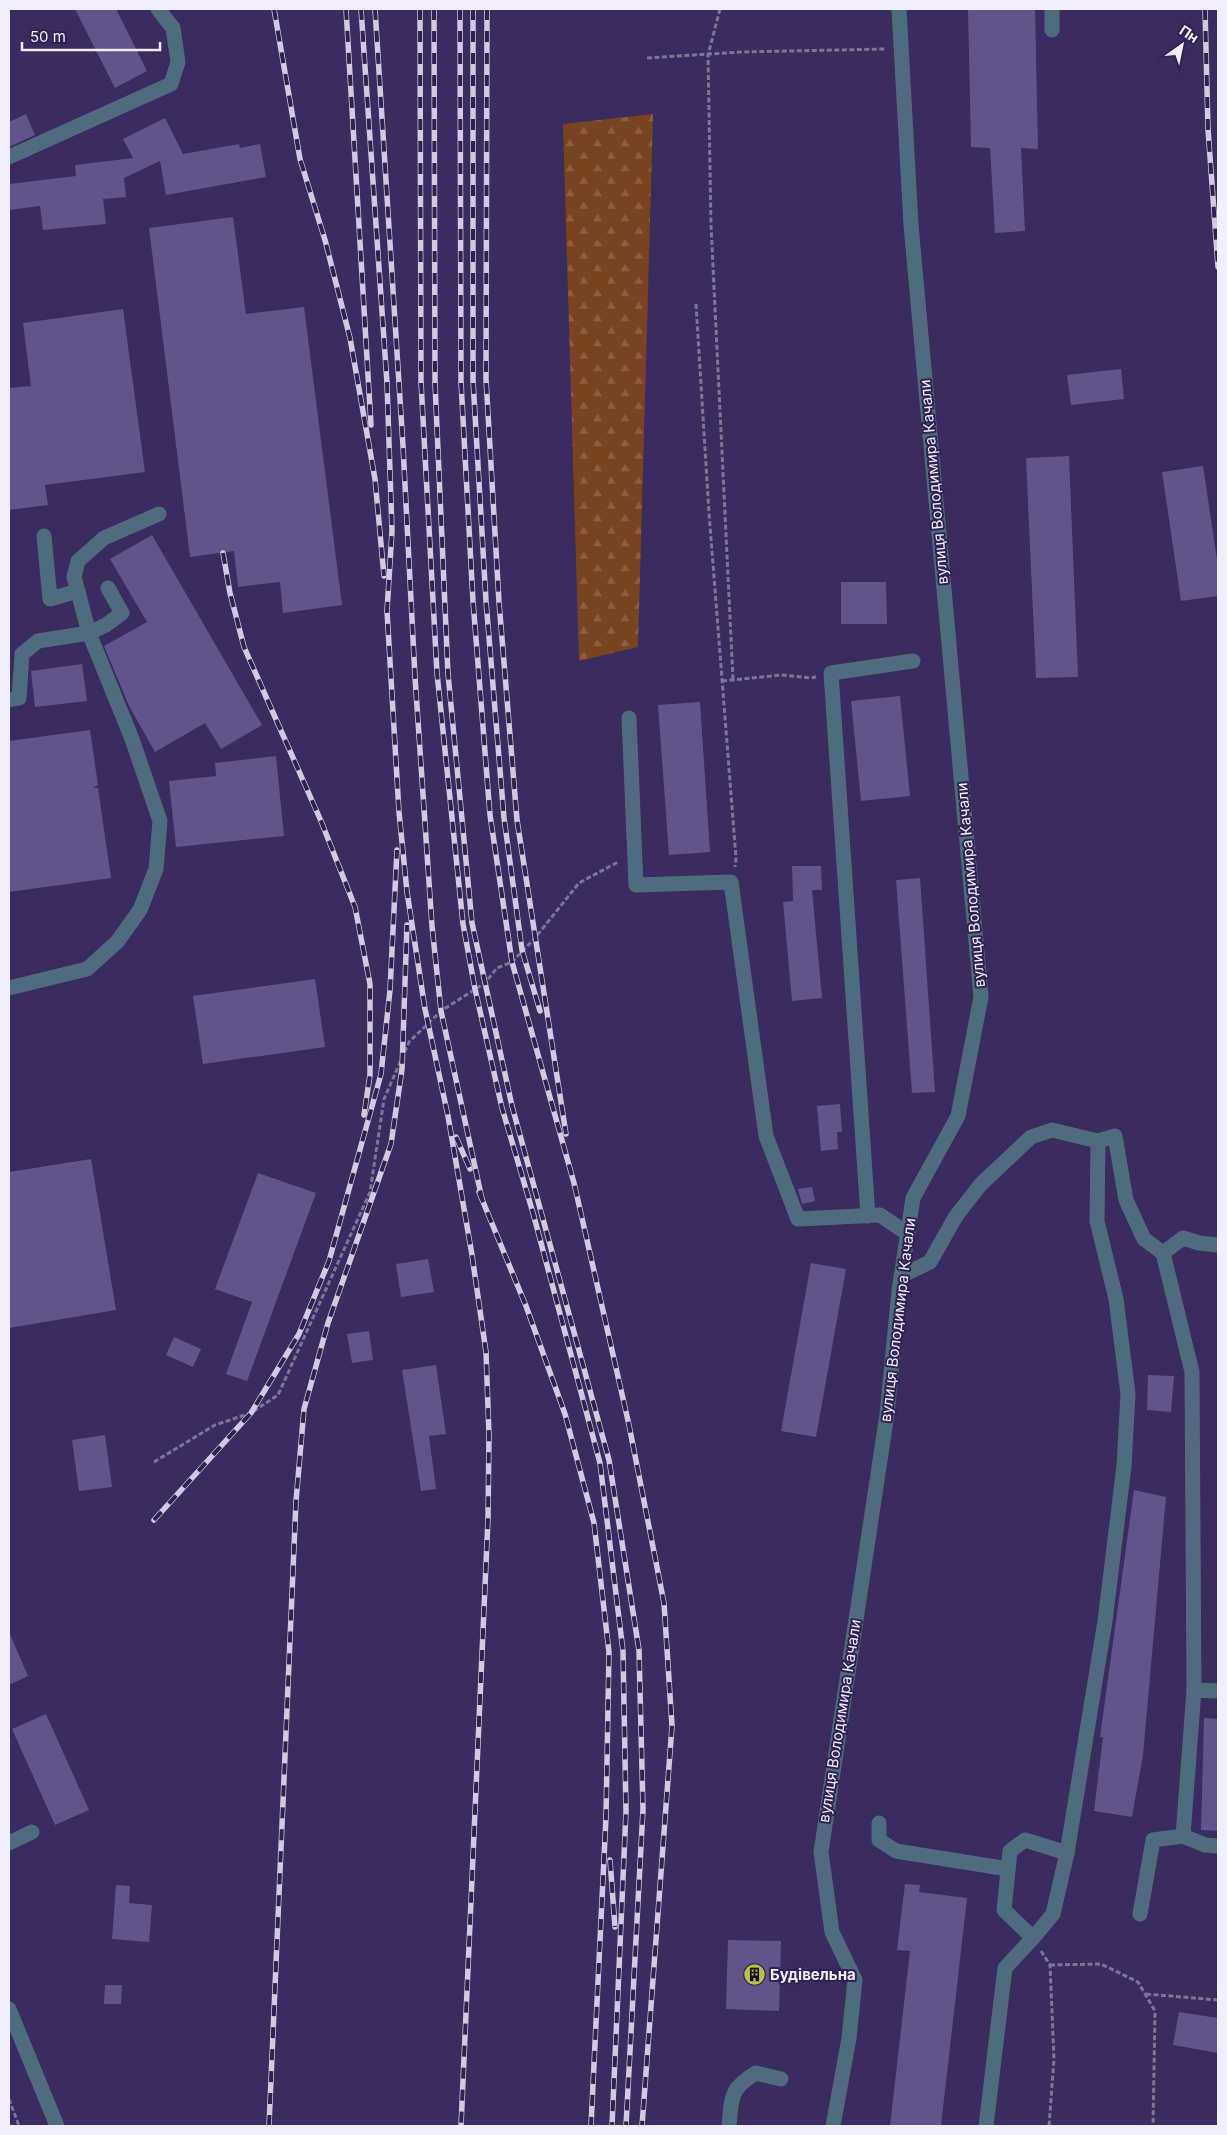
<svg xmlns="http://www.w3.org/2000/svg" width="1227" height="2135" font-family="Inter,sans-serif">
	<style>
		.forest { fill: url(#forest-firs) }
		.building { fill: #61548d }
		.lines { fill: none; stroke-linecap: round; stroke-linejoin: round }
		.path { stroke: #7e749a; stroke-width: 3; stroke-dasharray: 5 2.5; stroke-linecap: butt }
		.minor { stroke: #506c7c; stroke-width: 15 }
		.rail-casing { stroke: #d0cbe0; stroke-width: 5.5 }
		.rail { stroke: #302154; stroke-width: 4; stroke-dasharray: 11; stroke-linecap: butt }
		.labels { text-anchor: middle; stroke-width: 4; stroke-linejoin: round; paint-order: stroke }
		.street-label { font-size: 15px; fill: #f1effc; stroke: #302154 }
		.poi-label { font-size: 15px; font-weight: bold; fill: #f1effc; stroke: #302154; text-anchor: start }
	</style>
	<defs>
		<pattern id="forest-firs" width="22" height="20" patternUnits="userSpaceOnUse" patternTransform="scale(1.25)"><rect width="22" height="20" fill="#78441f"/><path d="M5 1l3.5 6h-7zM16 11l3.5 6h-7z" fill="#8c5f40"/></pattern>
	</defs>
	<rect width="100%" height="100%" fill="#3a2b60"/>
	<path class="forest" d="M653,114L638,647L579,661L563,124Z"/>
	<g class="building">
		<path d="M75,9H116L147,71L115,88Z"/>
		<path d="M968,9H1035L1038,149L1021,148L1025,231L995,233L990,148L971,147Z"/>
		<path d="M26,114L35,135L9,147V122Z"/>
		<path d="M165,118L183,154L239,144L240,148L260,144L266,177L166,195L160,161L124,178L126,197L103,199L106,224L43,230L40,206L9,210V184L76,176L75,165L133,158L123,139Z"/>
		<path d="M233,217L246,314L304,307L342,605L283,613L280,582L238,587L234,551L190,557L149,228Z"/>
		<path d="M123,309L145,472L45,485L48,505L9,510V388L31,386L23,323Z"/>
		<path d="M1121,369L1124,399L1071,405L1067,375Z"/>
		<path d="M1069,456L1078,677L1036,678L1026,458Z"/>
		<path d="M1203,466L1218,566V596L1181,601L1162,472Z"/>
		<path d="M152,535L262,725L221,749L205,723L155,752L129,706L104,646L147,622L110,559Z"/>
		<path d="M841,582H886L887,624H841Z"/>
		<path d="M82,664L87,701L35,707L31,671Z"/>
		<path d="M900,696L910,796L861,801L851,701Z"/>
		<path d="M700,702L710,852L669,855L658,705Z"/>
		<path d="M90,730L98,785L93,788H98L111,878L9,892V741Z"/>
		<path d="M276,756L284,836L176,847L169,781L216,776L215,763Z"/>
		<path d="M792,866H821L822,890H812L822,998L792,1001L783,902L793,901Z"/>
		<path d="M920,878L935,1092L912,1093L896,880Z"/>
		<path d="M315,979L325,1047L203,1064L193,996Z"/>
		<path d="M840,1104L842,1132H837L838,1149L821,1151L817,1106Z"/>
		<path d="M91,1159L116,1310L9,1328V1172Z"/>
		<path d="M258,1173L316,1193L247,1381L226,1374L252,1302L215,1289Z"/>
		<path d="M812,1187L815,1201L802,1204L798,1189Z"/>
		<path d="M428,1259L434,1292L401,1297L396,1264Z"/>
		<path d="M811,1263L846,1269L816,1437L781,1431Z"/>
		<path d="M369,1331L373,1360L352,1363L347,1334Z"/>
		<path d="M174,1337L201,1349L193,1367L166,1355Z"/>
		<path d="M436,1365L446,1434L429,1436L436,1489L421,1491L402,1370Z"/>
		<path d="M1148,1375L1174,1376L1171,1412L1147,1410Z"/>
		<path d="M105,1435L112,1487L79,1491L72,1440Z"/>
		<path d="M1134,1490L1166,1497L1143,1755L1132,1817L1094,1811L1103,1737H1100Z"/>
		<path d="M9,1632L28,1676L9,1685Z"/>
		<path d="M46,1714L89,1810L55,1825L12,1729Z"/>
		<path d="M1204,1718L1218,1719V1831L1201,1830Z"/>
		<path d="M905,1884L920,1885L919,1892L967,1898L941,2126H890L910,1951L897,1950Z"/>
		<path d="M116,1885L130,1886L129,1903L152,1905L149,1942L112,1939Z"/>
		<path d="M728,1940L781,1941L779,2011L726,2009Z"/>
		<path d="M105,1985H122L121,2004H104Z"/>
		<path d="M1179,2012L1218,2018V2053L1173,2045Z"/>
	</g>
	<g class="lines">
		<g class="path">
			<path d="M720,9L708,55L711,225L733,679"/>
			<path d="M647,58L741,52L885,49"/>
			<path d="M696,304L709,513L736,858L735,867"/>
			<path d="M722,681L781,675L811,678L816,677"/>
			<path d="M154,1462L215,1425L251,1413L278,1395L370,1192L384,1099L409,1042L441,1011L485,983L497,968L512,962L535,938L579,883L618,862"/>
			<path d="M1041,1951L1050,1965L1054,2059L1049,2126"/>
			<path d="M1050,1965L1101,1964L1138,1982L1155,2011L1153,2126"/>
			<path d="M1146,1994L1218,2000"/>
			<path d="M9,2099L19,2126"/>
		</g>
		<g class="minor">
			<path d="M1052,9V30"/>
			<path d="M9,157L171,84L178,62L173,28L158,9"/>
			<path d="M44,536L50,599L78,591"/>
			<path d="M9,700L19,698L22,654L38,641L89,633L106,625L122,613L108,588"/>
			<path d="M629,718L636,885L731,882L766,1136L798,1219L880,1215L908,1234"/>
			<path d="M9,988L87,969L117,942L140,910L156,869L160,821L132,739L89,633L74,577L78,561L104,538L159,514"/>
			<path d="M868,1216L831,673L913,661"/>
			<path d="M1163,1253L1192,1372L1194,1690"/>
			<path d="M901,1276L930,1262L956,1216L981,1184L1031,1137L1052,1130L1098,1141L1115,1136L1126,1200L1144,1239L1163,1253L1183,1238L1199,1243L1218,1245"/>
			<path d="M879,1823V1840L896,1851L1008,1869"/>
			<path d="M1183,1836L1205,1845L1218,1846"/>
			<path d="M9,1843L32,1832"/>
			<path d="M1140,1914L1153,1840L1183,1836L1194,1690L1218,1691"/>
			<path d="M1033,1938L1053,1914L1067,1853L1105,1621L1124,1466L1128,1394L1116,1299L1097,1221L1098,1141"/>
			<path d="M9,2009L57,2126"/>
			<path d="M729,2126C732,2098 729,2089 756,2073L781,2079"/>
			<path d="M833,2126L849,2038L855,1980L832,1932L821,1852L887,1414L899,1291L913,1198L958,1116L981,997L911,225L899,9"/>
			<path d="M986,2126L1005,1968L1033,1938L1004,1910L1010,1851L1025,1840L1067,1853"/>
		</g>
		<defs>
			<g id="rail">
				<path d="M274,9L300,159L325,240L350,338L375,479L384,576"/>
				<path d="M346,9L371,425"/>
				<path d="M361,9L387,383L392,531L387,611L399,812L407,892L425,1009L448,1116L472,1255L486,1352L489,1435L488,1519L461,2126"/>
				<path d="M375,9L403,446L415,677L432,926L441,1011L482,1199"/>
				<path d="M420,9L421,382L437,673L463,924L475,989L502,1108L533,1213L600,1463L623,1651L626,1811L612,2126"/>
				<path d="M434,9L435,383L448,674L472,923L512,1106L609,1460L639,1650L643,1809L626,2126"/>
				<path d="M460,9L461,382L473,601L490,815L512,962L574,1183L629,1425L664,1603L672,1726L642,2126"/>
				<path d="M473,9V380L486,601L504,818L522,950L540,1011"/>
				<path d="M487,9L486,379L499,602L517,820L566,1134"/>
				<path d="M1205,9L1208,129L1218,267"/>
				<path d="M223,553L230,593L244,647L321,821L355,907L370,984V1075L364,1115"/>
				<path d="M456,1137L470,1169"/>
				<path d="M479,1192L526,1306L565,1414L594,1523L609,1652L606,1817L591,2126"/>
				<path d="M154,1520L251,1413L299,1334L329,1261L381,1074L390,990L397,850"/>
				<path d="M610,1860L615,1927"/>
				<path d="M269,2126L296,1501L304,1409L328,1323L391,1144L402,1069L407,925"/>
			</g>
		</defs>
		<use href="#rail" class="rail-casing"/>
		<use href="#rail" class="rail"/>
	</g>
	<defs>
		<symbol id="building-disc" viewBox="-11 -11 22 22"><circle r="9.5" fill="#b8c147" stroke="#302154"/><path d="M-4-6H4V6H1V3H-1V6H-4ZM-2.5-4.3h1.7v1.8h-1.7ZM.8-4.3h1.7v1.8H.8ZM-2.5-1h1.7V.8h-1.7ZM.8-1h1.7V.8H.8Z" fill="#111"/></symbol>
	</defs>
	<g fill-rule="evenodd">
		<use href="#building-disc" x="742" y="1962" width="25" height="25"/>
	</g>
	<g class="labels">
		<g class="street-label">
			<text transform="translate(934 482) rotate(-95)" y="5">вулиця Володимира Качали</text>
			<text transform="translate(971 885) rotate(-95)" y="5">вулиця Володимира Качали</text>
			<text transform="translate(898 1320) rotate(-83)" y="5">вулиця Володимира Качали</text>
			<text transform="translate(840 1721) rotate(-81)" y="5">вулиця Володимира Качали</text>
		</g>
		<g class="poi-label">
			<text x="770" y="1980">Будівельна</text>
		</g>
	</g>
	<rect width="1227" height="2135" fill="none" stroke="#f1effc" stroke-width="20"/>
	<g transform="translate(1182 45) rotate(33)" stroke="#302154" stroke-width="4" paint-order="stroke">
	<path d="M0-4L9 19L0 12L-9 19Z" fill="#f1effc"/>
	<text y="-8" font-size="14" font-weight="bold" text-anchor="middle" fill="#f1effc">Пн</text>
	</g>
	<path d="M22 42v8h138v-8" fill="none" stroke="#f1effc" stroke-width="2.5"/>
	<text x="30" y="42" font-size="15" fill="#f1effc" stroke="#302154" stroke-width="4" paint-order="stroke">50 m</text>
</svg>
